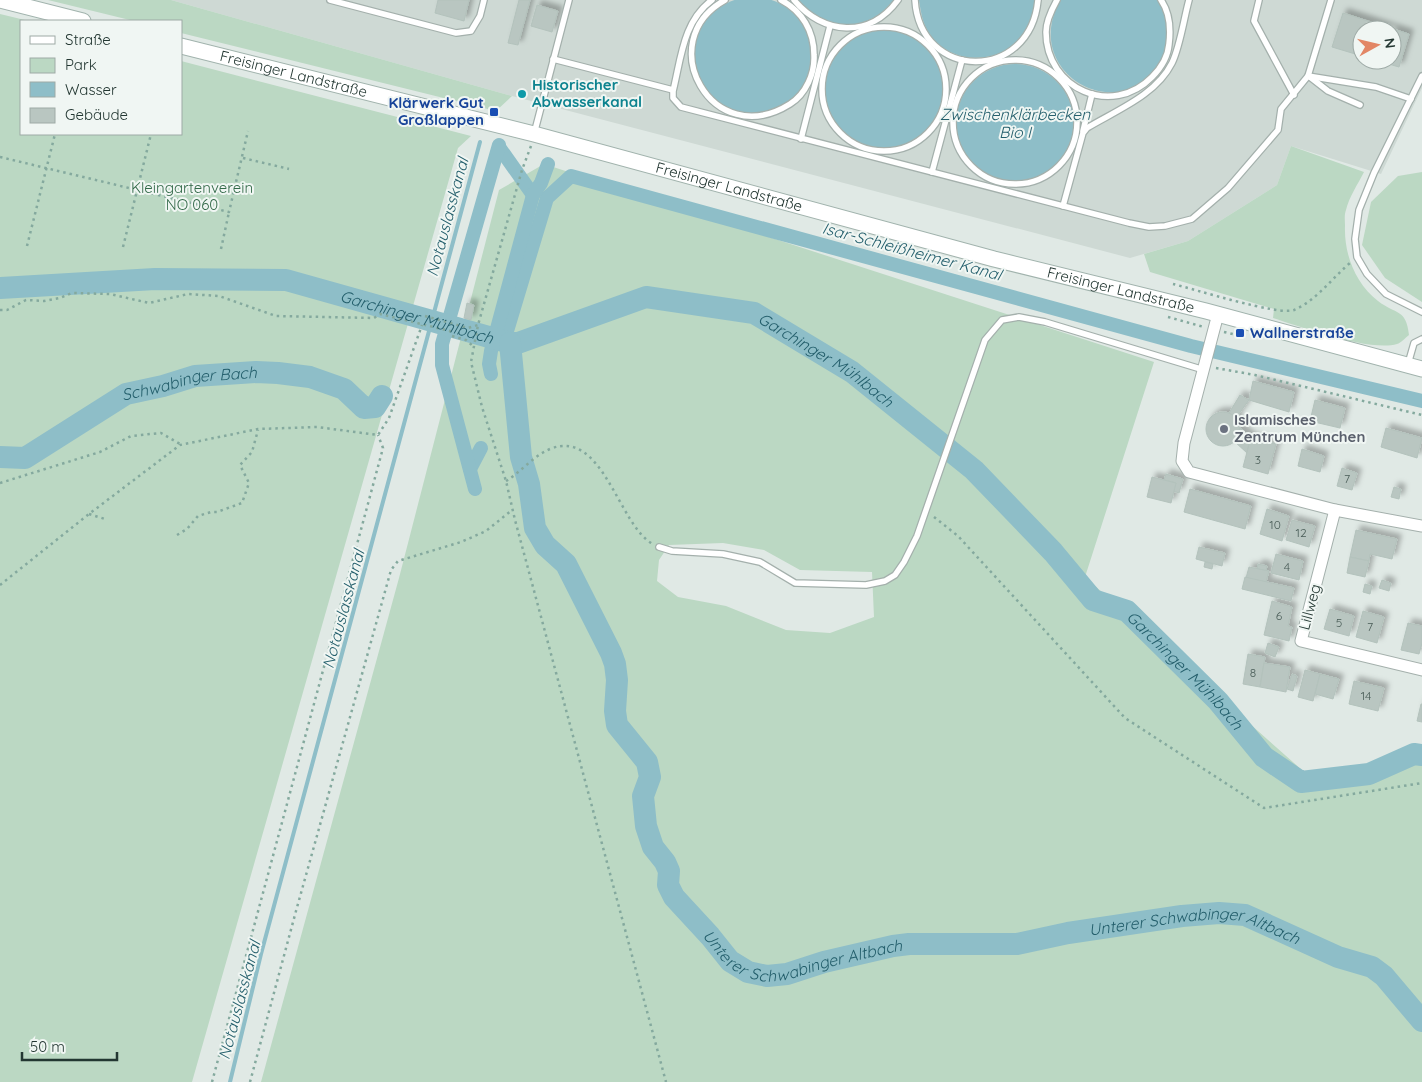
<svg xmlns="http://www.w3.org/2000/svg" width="1422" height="1082" font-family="Quicksand,sans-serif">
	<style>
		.built { fill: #ced9d4; fill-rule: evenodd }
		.green { fill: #bbd8c3; fill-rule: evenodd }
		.water { fill: #8ebec8 }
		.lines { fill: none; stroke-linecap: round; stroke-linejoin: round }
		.stream { stroke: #8ebec8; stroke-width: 4 }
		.canal { stroke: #8ebec8; stroke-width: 14 }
		.river { stroke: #8ebec8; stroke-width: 22 }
		.building { fill: #b9c6c1; stroke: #b3c2bc; filter: url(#shadow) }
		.service-casing { stroke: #a4b0ac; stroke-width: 8 }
		.minor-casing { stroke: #a4b0ac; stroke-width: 13 }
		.secondary-casing { stroke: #a1b3ad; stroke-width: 17 }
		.path { stroke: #84a99e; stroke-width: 2.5; stroke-dasharray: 2.5 4; stroke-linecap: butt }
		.service { stroke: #fff; stroke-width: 5.5 }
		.minor { stroke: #fff; stroke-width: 11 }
		.secondary { stroke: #fff; stroke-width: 15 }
		.culture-dot { fill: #0f9aa8; stroke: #f0f6f3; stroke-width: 2 }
		.transit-dot { fill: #1a4fb4; stroke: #f0f6f3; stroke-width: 2 }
		.worship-dot { fill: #6b7280; stroke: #f0f6f3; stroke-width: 2 }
		.labels { text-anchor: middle; stroke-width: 4; stroke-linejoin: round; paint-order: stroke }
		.number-label { font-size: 12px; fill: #485b56 }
		.street-label { font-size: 15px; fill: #233732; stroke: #f0f6f3 }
		.culture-label { font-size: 15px; font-weight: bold; fill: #0d838f; stroke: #f0f6f3; text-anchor: start }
		.transit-label { font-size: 15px; font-weight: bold; fill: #164399; stroke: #f0f6f3; text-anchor: end }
		.park-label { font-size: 15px; fill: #326948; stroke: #f0f6f3 }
		.worship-label { font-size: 15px; font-weight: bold; fill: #5b616d; stroke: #f0f6f3; text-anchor: start }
		.water-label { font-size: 16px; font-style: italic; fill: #245f6c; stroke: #f0f6f3 }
	</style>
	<defs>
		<filter id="shadow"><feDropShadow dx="4.5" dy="-4.5" stdDeviation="2.5" flood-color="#0004"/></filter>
	</defs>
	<rect width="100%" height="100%" fill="#e0e9e5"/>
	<path class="built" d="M171,0H1422V88L1381,174L1291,146L1277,185L1188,241L1130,258L512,96ZM1362,30H1392V60H1362Z"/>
	<g class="green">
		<path d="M48,0H171L512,96L496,111L181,33V21H134Z"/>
		<path d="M0,14L29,21H21V134H181V61L471,136L458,148L192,1082H0Z"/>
		<path d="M1291,146L1364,172C1358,184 1349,197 1346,210C1344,215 1345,221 1345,226C1344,254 1355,283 1378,301C1396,315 1406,308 1409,335C1405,338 1401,343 1397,344C1370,352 1301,327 1273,318L1274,309L1150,272L1144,254L1188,241L1277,185Z"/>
		<path d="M544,164L1154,362L1085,577L1312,779L1422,761V1082H261L399,578L499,190ZM723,543L764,550L800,570L872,572L874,617L830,633L786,630L726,606L678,597L657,581L659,560L669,545Z"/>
		<path d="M1422,172V302L1385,278L1362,245L1371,202L1398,176Z"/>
	</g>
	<g class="water">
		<circle cx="753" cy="56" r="59"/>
		<path d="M798,0H894C889,5 885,10 880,14C850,34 820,24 798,0Z"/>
		<path d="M919,0H1037C1033,11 1031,28 1024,36C1000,65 950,66 929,33C922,22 921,12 919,0Z"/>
		<path d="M1060,0H1158C1168,15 1172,37 1164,54C1162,58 1160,64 1157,68C1116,125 1021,73 1060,0Z"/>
		<circle cx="884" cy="89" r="59"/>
		<circle cx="1015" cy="123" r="59"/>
	</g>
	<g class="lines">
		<g class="stream">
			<path d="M445,334L452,333L457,329"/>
			<path d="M485,336L486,344L491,351"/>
			<path d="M230,1082L261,954L480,142"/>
		</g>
		<g class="canal">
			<path d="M499,147L533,195"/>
			<path d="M504,341L547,198L571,176L1191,346L1422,401"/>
			<path d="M491,374L489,364L491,351L533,195L541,183L548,164"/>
			<path d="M470,469L481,448"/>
			<path d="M475,489L442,365V344L499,145"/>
		</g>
		<g class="river">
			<path id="s1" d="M0,288L155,279L286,280L510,343H518L646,297L754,313L852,372L974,470L1053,552L1093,600L1127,611L1218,701L1264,757L1301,782L1369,774L1414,754L1422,755"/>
			<path id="s2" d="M510,343L521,457L529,484L535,528L545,545L566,564L611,653L615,664L617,680L615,711L617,725L647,762L650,777L643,796L646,826L653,847L665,862L669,871L668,885L674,897L710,936L730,961L748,972L767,976L787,974L824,962L893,946L909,944H1017L1068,933L1182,916L1219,913L1245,915L1338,957L1372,967L1384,976L1422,1021"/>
			<path id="s3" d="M0,457L25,458L126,394L163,386L195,376L256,372L278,373L310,377L344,389L364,408L375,407L382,396"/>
		</g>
	</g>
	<g class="building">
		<path d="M438,0H469L464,21L435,13Z"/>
		<path d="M519,0H530L518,45L508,43Z"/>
		<path d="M537,5L558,11L552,32L531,26Z"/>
		<path d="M1343,13L1409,34L1399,67L1375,60H1392V30H1362V56L1332,47Z"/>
		<path d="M467,303L474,305L471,320L464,318Z"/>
		<path d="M1253,381L1294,392L1289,412L1249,400Z"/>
		<path d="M1240,395L1249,400L1236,418L1229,413Z"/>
		<path d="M1315,400L1345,408L1340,428L1310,421Z"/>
		<circle cx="1223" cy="429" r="17"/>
		<path d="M1240,428L1251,437L1247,453L1235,442Z"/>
		<path d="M1386,428L1422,438L1417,458L1381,447Z"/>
		<path d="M1251,437L1276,444L1268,474L1243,467Z"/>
		<path d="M1302,449L1324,456L1320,472L1298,466Z"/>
		<path d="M1342,468L1357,473L1352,490L1337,486Z"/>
		<path d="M1166,474L1183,479L1179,493L1173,491L1176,483L1164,480Z"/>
		<path d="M1152,477L1176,483L1171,503L1147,497Z"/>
		<path d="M1394,487L1401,489L1399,499L1391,497Z"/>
		<path d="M1190,489L1251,506L1245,529L1184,512Z"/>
		<path d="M1267,509L1289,516L1282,541L1260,534Z"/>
		<path d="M1292,520L1315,526L1309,547L1286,540Z"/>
		<path d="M1356,530L1397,539L1392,559L1370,554L1369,561L1350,557Z"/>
		<path d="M1199,547L1225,553L1222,566L1196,559Z"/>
		<path d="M1276,554L1303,561L1299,580L1271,573Z"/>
		<path d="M1350,557L1369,561L1365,577L1347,573Z"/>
		<path d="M1205,562L1213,564L1212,569L1204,567Z"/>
		<path d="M1258,564L1267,566L1266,571L1257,569Z"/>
		<path d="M1249,567L1269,571L1266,582L1246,578Z"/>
		<path d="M1245,577L1294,588L1291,601L1242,589Z"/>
		<path d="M1382,580L1391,583L1389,591L1379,588Z"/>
		<path d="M1365,584L1372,586L1370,594L1363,592Z"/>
		<path d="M1272,601L1292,607L1288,626L1292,627L1289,641L1264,635Z"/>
		<path d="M1330,609L1354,616L1349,636L1324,629Z"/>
		<path d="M1363,611L1384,617L1377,643L1356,637Z"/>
		<path d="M1408,623L1422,626V643L1419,654L1401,650Z"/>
		<path d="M1268,643L1279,647L1275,657L1265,653Z"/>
		<path d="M1248,654L1265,657L1260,687L1243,684Z"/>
		<path d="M1264,663L1290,667L1286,692L1260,687Z"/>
		<path d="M1305,670L1320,674L1313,701L1298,697Z"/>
		<path d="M1292,674L1297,676L1293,691L1287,689Z"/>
		<path d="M1320,674L1339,679L1333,699L1315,694Z"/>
		<path d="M1354,681L1384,688L1378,711L1349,704Z"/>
		<path d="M1421,704H1422V722L1417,721Z"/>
	</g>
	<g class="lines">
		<defs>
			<g id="service">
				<path d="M330,0L456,33L471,31L480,16L484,0"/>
				<path d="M712,0C683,21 681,59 673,91V98L681,107L1129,223L1149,227L1165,226L1192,219L1228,188L1278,130L1281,109L1308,76L1331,0"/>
				<path d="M725,0C651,41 712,153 790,104C806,94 815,73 814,55C814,31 802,11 781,0"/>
				<path d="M794,0C823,35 870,39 898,0"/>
				<path d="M915,0C920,81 1030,83 1038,0"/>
				<path d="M1057,0C1052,9 1046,21 1046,32C1046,89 1112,118 1152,77C1161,68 1168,56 1169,44C1171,28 1170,13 1161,0"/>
				<path d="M1259,0L1254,21L1294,95"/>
				<circle cx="884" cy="89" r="62"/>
				<path d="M553,59L673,90"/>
				<circle cx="1015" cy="122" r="62"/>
				<path d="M1308,76L1376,87L1411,99"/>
				<path d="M1422,76L1374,173L1359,210L1355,239L1357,257L1367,274L1386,294L1422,312"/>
				<path d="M1310,77L1328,91L1360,105"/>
				<path d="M1083,131L1092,94"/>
				<path d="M534,134L569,0"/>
				<path d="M801,139L830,26"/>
				<path d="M932,172L962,60"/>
				<path d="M1063,206L1083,133L1087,128C1117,110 1156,95 1172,63C1180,47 1184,18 1189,0"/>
				<path d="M1408,364L1414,343L1422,339"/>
				<path d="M659,547L672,551L723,554L760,562L795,583L866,585L885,581L895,575L904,562L917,536L985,340L1002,320L1019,317L1045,322L1204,370"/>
			</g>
			<g id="minor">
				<path d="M1218,314L1184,443L1182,461L1189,472L1335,510L1422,526"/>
				<path d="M1335,510L1301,641L1422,670"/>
			</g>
			<g id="secondary">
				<path d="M0,0L83,21"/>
				<path id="s4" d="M181,46L534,134L994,259L1206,311L1422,369"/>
			</g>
		</defs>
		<use href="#service" class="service-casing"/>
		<use href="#minor" class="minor-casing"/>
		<use href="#secondary" class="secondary-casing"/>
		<g class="path">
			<path d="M531,146L522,170L478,325L471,362L482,407L506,481L515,520L666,1082"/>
			<path d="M0,157L229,212L248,131"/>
			<path d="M243,158L289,169"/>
			<path d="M27,246L55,134"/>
			<path d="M123,247L151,134"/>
			<path d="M221,249L229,212"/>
			<path d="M1173,284C1194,289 1279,316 1294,310C1317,300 1331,279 1350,263"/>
			<path d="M0,310H7L26,300L44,301L60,298L72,293L110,294L149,303L188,294L219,296L276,316L374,318L380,314L450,331L452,336L466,340L473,346"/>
			<path d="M425,316L468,328L478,325"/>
			<path d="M1168,317L1204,327"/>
			<path d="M1224,332L1245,337"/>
			<path d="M1216,368L1255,375L1422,415"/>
			<path d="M506,481C521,472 533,456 550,449C603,427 619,527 653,544"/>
			<path d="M0,483L100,452L131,436L161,433L180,444"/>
			<path d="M89,514L105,519"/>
			<path d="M934,517L958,536L1125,718L1264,808L1422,783"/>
			<path d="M177,535L187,529L198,516L211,512H217L242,503L249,483L240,465L252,452L258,430"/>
			<path d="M0,585L89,514L180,445L258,429L317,427L378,435L389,418L422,325"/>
			<path d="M212,1082L383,448L378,435"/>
			<path d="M250,1082L296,911L391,570L398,561L461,542L486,531L512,510"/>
		</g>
		<use href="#service" class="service"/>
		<use href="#minor" class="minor"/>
		<use href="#secondary" class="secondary"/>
	</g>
	<circle class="culture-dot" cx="522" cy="94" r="5"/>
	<g class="transit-dot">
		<rect x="489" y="107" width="10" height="10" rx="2.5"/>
		<rect x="1235" y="328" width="10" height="10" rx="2.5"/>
	</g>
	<circle class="worship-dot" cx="1224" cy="429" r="5"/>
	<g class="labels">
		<g class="number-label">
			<text x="1258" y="464">3</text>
			<text x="1347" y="483">7</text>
			<text x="1275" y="529">10</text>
			<text x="1301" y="537">12</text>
			<text x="1287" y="571">4</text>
			<text x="1279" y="620">6</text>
			<text x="1339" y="627">5</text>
			<text x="1370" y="631">7</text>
			<text x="1253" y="677">8</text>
			<text x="1366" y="700">14</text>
		</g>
		<g class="street-label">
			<text dy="5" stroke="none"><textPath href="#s4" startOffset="116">Freisinger Landstraße</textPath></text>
			<text dy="5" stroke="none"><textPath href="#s4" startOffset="566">Freisinger Landstraße</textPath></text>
			<text dy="5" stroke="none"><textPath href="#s4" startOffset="971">Freisinger Landstraße</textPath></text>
			<text transform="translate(1310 607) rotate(-75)" y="5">Lillweg</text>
		</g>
		<g class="culture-label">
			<text x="532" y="90">Historischer<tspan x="532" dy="17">Abwasserkanal</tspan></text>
		</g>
		<g class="transit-label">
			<text x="484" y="108">Klärwerk Gut<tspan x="484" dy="17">Großlappen</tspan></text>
			<text x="1250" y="338" text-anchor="start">Wallnerstraße</text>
		</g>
		<g class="park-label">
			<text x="192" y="193">Kleingartenverein<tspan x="192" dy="17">NO 060</tspan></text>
		</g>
		<g class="worship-label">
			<text x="1234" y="425">Islamisches<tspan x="1234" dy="17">Zentrum München</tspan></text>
		</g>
		<g class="water-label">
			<text x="1015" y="120">Zwischenklärbecken<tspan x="1015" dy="18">Bio I</tspan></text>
			<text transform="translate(447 217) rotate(-75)" y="6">Notauslasskanal</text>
			<text transform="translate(912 251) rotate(15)" y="6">Isar-Schleißheimer Kanal</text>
			<text dy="6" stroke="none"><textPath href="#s1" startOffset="422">Garchinger Mühlbach</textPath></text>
			<text dy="6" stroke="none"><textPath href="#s1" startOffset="858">Garchinger Mühlbach</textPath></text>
			<text dy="6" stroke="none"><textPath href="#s3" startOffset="209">Schwabinger Bach</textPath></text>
			<text transform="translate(343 609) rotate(-75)" y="6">Notauslasskanal</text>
			<text dy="6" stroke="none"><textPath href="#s1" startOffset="1338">Garchinger Mühlbach</textPath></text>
			<text dy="6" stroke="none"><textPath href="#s2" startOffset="756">Unterer Schwabinger Altbach</textPath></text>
			<text dy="6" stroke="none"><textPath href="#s2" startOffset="1161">Unterer Schwabinger Altbach</textPath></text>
			<text transform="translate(239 1000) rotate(-75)" y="6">Notauslasskanal</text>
		</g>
	</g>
	<rect x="20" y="20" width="162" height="115" fill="#f0f6f3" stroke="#9eaaa6"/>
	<rect x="30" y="36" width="25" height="8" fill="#ffffff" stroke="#9eaaa6"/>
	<text x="65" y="45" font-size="15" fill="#233732">Straße</text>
	<rect x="30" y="58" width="25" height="15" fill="#bbd8c3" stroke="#9eaaa6"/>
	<text x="65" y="70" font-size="15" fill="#233732">Park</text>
	<rect x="30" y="82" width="25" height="15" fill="#8ebec8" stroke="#9eaaa6"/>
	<text x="65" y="95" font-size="15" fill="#233732">Wasser</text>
	<rect x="30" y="108" width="25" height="15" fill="#b9c6c1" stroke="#9eaaa6"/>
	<text x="65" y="120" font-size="15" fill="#233732">Gebäude</text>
	<g transform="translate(1377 45) rotate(82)"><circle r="24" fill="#f0f6f3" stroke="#9eaaa6"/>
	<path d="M0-4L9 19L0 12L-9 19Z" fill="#e28665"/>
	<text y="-8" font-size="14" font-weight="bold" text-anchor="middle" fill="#233732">N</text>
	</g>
	<path d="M22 1052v8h95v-8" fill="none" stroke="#233732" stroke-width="2.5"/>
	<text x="30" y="1052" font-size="15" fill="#233732" stroke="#f0f6f3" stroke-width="4" paint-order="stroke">50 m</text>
</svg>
